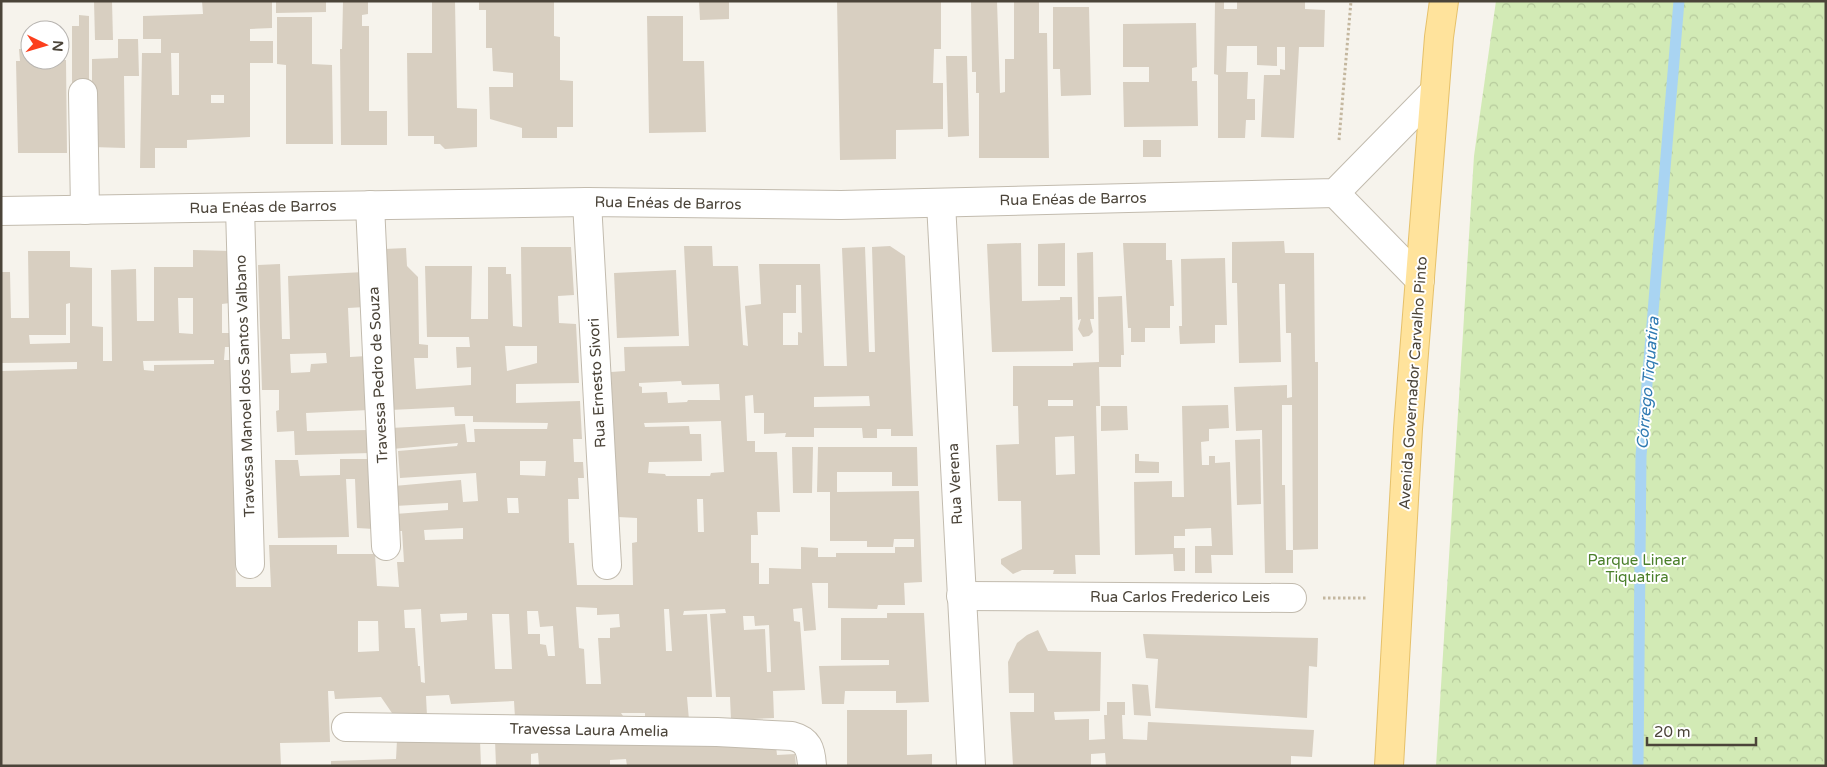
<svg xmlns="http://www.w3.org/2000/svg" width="1827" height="767" font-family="'Varela Round',sans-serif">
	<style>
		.forest { fill: url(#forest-crowns) }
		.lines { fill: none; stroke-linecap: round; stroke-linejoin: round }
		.stream { stroke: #a9d4f2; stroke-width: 11 }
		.building { fill: #d8cfc1; fill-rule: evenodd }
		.minor-casing { stroke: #c2bbae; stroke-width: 30 }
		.major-casing { stroke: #e6c16a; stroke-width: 30 }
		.path { stroke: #c4b79f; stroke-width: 3; stroke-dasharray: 2.5 2.5; stroke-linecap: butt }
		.minor { stroke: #fff; stroke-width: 28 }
		.major { stroke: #ffe39c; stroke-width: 28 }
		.labels { text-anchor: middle; stroke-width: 4; stroke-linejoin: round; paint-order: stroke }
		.street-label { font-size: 15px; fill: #4b4439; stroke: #fff }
		.park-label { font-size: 15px; fill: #4a7f2a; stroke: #fff }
		.water-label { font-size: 16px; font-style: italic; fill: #2e7ab2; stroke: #fff }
	</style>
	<defs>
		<pattern id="forest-crowns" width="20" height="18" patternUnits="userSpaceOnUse" patternTransform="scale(1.25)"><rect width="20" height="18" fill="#d2eab5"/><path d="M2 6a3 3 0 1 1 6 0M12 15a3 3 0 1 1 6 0" fill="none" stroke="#b6ca9c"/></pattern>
	</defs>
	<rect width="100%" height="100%" fill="#f6f3ec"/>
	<path class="forest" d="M1496,1H1826V766H1436L1474,156Z"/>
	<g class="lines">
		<path class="stream" d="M1638,766L1641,456L1679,1"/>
	</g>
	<g class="building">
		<path d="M94,1H112L113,40H95Z"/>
		<path d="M202,1H272V28L250,29V41H273V63H250V137L187,140V148H155V168H140L142,53H161V39H143V16L203,14ZM171,53H179V95H172ZM211,95H224V103H211Z"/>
		<path d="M276,1H326V12L276,13Z"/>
		<path d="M343,1H368V14L362,15V26H369V111H387V145H341L340,49H342Z"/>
		<path d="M432,1L455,2L457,108L477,109V147L445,149L440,144H434V136H408L407,53H432Z"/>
		<path d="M479,1H554V36L560,37V80L573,81V127H557V138H522V128L490,119L489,87H513V73L493,71L492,48H486V10H479Z"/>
		<path d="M699,1H729V19L700,20Z"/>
		<path d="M837,1H941V49H934L933,83H943V129L896,130V159L840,160Z"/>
		<path d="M971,1H997L1000,93L1005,92V59H1014V1H1039V33H1047L1049,158H979V93H976V72H972Z"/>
		<path d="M1215,1H1224V9H1237V1H1305V9L1325,10L1324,47H1299L1294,138L1261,137L1264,75H1280V69L1285,70V47H1277V66L1257,65V46H1227L1226,72H1248L1247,99H1255V120H1246L1245,138H1218V75L1214,74Z"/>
		<path d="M1053,7H1089L1091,95L1061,96L1060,69H1053Z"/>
		<path d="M79,15L89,16V89H72V26H79Z"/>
		<path d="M647,16H683V61H704L706,132L649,133Z"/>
		<path d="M277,17H312V64L332,65L333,144H286V65L277,64Z"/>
		<path d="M1196,23L1197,67L1192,68V81H1197L1198,126L1124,127L1123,82H1149V67H1123V24Z"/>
		<path d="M118,39H138L139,76H124L125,148L92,147V59L118,58Z"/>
		<path d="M63,48V60H66L67,153H18L16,61H20L19,49H30V60H60V49Z"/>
		<path d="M946,56H967L969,136L948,137Z"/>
		<rect x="1143" y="140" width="18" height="17"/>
		<path d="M1284,241L1285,253H1314L1315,362H1318V549L1293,550L1292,405H1282V485H1285L1286,550H1293V573H1265L1262,430L1236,431L1234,387L1287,385V398L1292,397L1291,333H1286L1285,284H1279L1281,362L1239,363L1237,283H1232V242Z"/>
		<path d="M1021,243L1022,301L1060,300V297H1072L1073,351L992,352L987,244Z"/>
		<path d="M1065,243V286H1038V244Z"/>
		<path d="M1123,243H1166V260H1172L1174,306H1170V328H1145V342H1131V328H1128Z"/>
		<path d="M684,246H712L713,266H738L743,345L748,346L745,306L761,304L759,264H820L824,366H847L842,248L865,247L869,352H875L872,247L890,246L905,256L913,436H891V429H877V438H863L862,428H814V437H785L786,433L764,434V413H754L753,395L745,396L747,441H755V452H777L780,512H757L758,535H751V563H759V584H769V568L801,569V547L818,548V557H836V553H895V547H914V539H894L893,547H867V541H830V492H817L818,447H917L918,486H892V472H837V492L919,491L922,582L904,583L905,605H878L877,609L828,608V583H812L816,630L804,631L802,608L793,609L794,621L800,622L805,690L773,691L774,718L731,720L730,697H716L710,614L726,613L725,609L684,611L683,615L707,614L712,697H687L689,720L645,719V713H621L625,719L515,718L514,701L451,704L449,695L426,696L427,716H394L381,697L335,699L334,691H328L330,742L280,743L281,766H1V371L77,369V362L1,363V272H10L11,318H29L28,251H70V267L92,268V326L103,327V361H112L111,270L136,269L137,321H154V267H193V250L230,251V303L222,304V333H232L231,347H225L224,360H232L236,587H271L269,545H337V554H375L377,586L399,587L397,562H404L402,531H396L395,514L448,510V503L395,506L394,486L461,480L463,502L478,501L476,473L400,478L398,451L457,446L458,443L392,449L391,428L465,424L467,442H475L474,429H547L548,423L473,422V416H455L454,407L390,410L384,249L406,248L407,266L418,277L419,344L428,345V358H414L416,389L471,385V367L457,368L456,347H470L469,337H427L425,266H472L471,319H488V267H506V274H511L513,326L522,327L521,247H571L574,295L558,296L559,323L576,324L579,383L516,384V403L580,401L582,439H573L574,462H583L584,478H578L579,499H568L569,543H574L577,585H633L632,543L637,542V518L618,517L611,372L625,371L624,347L689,346ZM796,285H801L802,333L798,332V345H783V313H796ZM178,298H193V334L179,333ZM70,303V343L30,344L29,335H66V304ZM505,346H537V363L507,371ZM214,360V364L154,365V371L144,370L143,361ZM681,381L682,385L719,384L720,400H688L687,402L668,403L667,392L642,393V387L639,386V383ZM869,396L870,406L814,407V397ZM721,421L724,472L711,473L710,476H666L665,474L648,473L649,462L702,461L701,434H690L689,426L645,427L644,423ZM520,461H546L545,476L520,475ZM507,498H518L519,513H508ZM697,499H703L704,532H698ZM463,528V539L425,540L424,530ZM576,607L597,608V615L619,614L620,627L610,628V638H598L601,684H586L584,649L579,648ZM421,609L425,683L421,682L420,666H418L415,628H405L404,610ZM664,609H669L672,651H666ZM527,611H538L540,627L553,626L555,656H548L546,645L540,644V634H528ZM467,613V620L441,622L440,614ZM492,614H509L512,669H495ZM743,616H754L755,626L769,625L771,672H767L765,629L744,630ZM358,621H378L379,651L358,652Z"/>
		<path d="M1093,252L1094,319H1090L1093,332L1089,336L1083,337L1078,329L1081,319L1078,320L1077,253Z"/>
		<path d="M1225,258L1227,325H1215V343L1180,344L1179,326H1182L1181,259Z"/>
		<path d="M280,264L282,339H290L288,276L364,272L365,307L348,308L350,352V357L367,356L369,410L306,413L307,431L370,430L371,453L295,455L294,431L277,432L276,411L279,410V390H262L258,265ZM326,353L327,363L311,364L310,372L291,373L290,354Z"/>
		<path d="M676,270L679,336L617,338L614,273Z"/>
		<path d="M1122,296L1124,355H1121V367H1099L1100,406H1096L1100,555H1075L1076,574H1053L1054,570H1022L1013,574L1001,564V559L1022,549L1021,501H998L996,445L1019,444L1018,406H1013V366H1073V363L1099,362L1098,297ZM1048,400H1073V406H1048ZM1074,436L1075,474L1056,475L1055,437Z"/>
		<path d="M1228,405L1229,428L1209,429V441L1201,442L1202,465H1209V456H1215V463L1230,462L1233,555H1211L1212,573H1195V546H1212L1211,528L1185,529V536H1174V548H1185V571H1174L1173,554L1135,555L1134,482L1172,481V497H1184L1182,406Z"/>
		<path d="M1101,406H1127L1128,430L1101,431Z"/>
		<path d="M1260,439L1261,504L1237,505L1235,440Z"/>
		<path d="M792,447H813L812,493H793Z"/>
		<path d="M1135,454H1139V461L1159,462V473H1135Z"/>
		<path d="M340,459H372L374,529L357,528L355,479H346L349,537L278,538L275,460H298L300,476L340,475Z"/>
		<path d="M887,613H924L929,702L896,703V691H845L844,704H822L819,666L889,665V660H841V618H887Z"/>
		<path d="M1038,630L1048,651L1101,652L1100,711L1054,712L1055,720L1089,719V740L1105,739L1104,715H1107V702H1125V715H1122L1123,739L1147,740L1148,722L1314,730L1312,757L1291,756V766H1106L1105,753L1091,754V766H1013L1010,712H1034V693H1009L1008,662L1017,643L1027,635Z"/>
		<path d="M1143,634L1318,638L1317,667L1309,666L1307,718L1155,708L1158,659L1146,658Z"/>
		<path d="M1132,684L1148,685L1151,716L1134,715Z"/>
		<path d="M847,710H907V755L932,754V766H847Z"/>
		<path d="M397,740H480L481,766H331V761L396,759Z"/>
		<path d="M495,740L776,746L777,755L795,754L796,766H627L626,759L610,760V766H539L538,753L531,754V766H496Z"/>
	</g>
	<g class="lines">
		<defs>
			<g id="minor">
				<path d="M83,93L85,210"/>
				<path d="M1335,193L1420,280"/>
				<path d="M587,202L607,565"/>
				<path d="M941,203L971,766"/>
				<path d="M370,205L386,546"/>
				<path d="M240,208L250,564"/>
				<path d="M1,211L587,202L841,205L1335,193L1434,92"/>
				<path d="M961,596L1292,598"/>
				<path d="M346,727L717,732L792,736C808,740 811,749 812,766"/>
			</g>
			<path id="major" d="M1389,766L1408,429L1439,37L1444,1"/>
		</defs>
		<use href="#minor" class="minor-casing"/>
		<use href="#major" class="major-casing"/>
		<g class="path">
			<path d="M1339,140L1351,1"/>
			<path d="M1323,598H1367"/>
		</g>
		<use href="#minor" class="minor"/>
		<use href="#major" class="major"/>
	</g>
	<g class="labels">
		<g class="street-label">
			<text transform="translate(1073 199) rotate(-1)" y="5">Rua Enéas de Barros</text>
			<text transform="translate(668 203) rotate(1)" y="5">Rua Enéas de Barros</text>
			<text transform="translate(263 207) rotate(-1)" y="5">Rua Enéas de Barros</text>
			<text transform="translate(378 375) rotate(-93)" y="5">Travessa Pedro de Souza</text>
			<text transform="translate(597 383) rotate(-93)" y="5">Rua Ernesto Sivori</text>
			<text transform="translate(1413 383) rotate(-86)" y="5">Avenida Governador Carvalho Pinto</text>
			<text transform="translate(245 386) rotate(-92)" y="5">Travessa Manoel dos Santos Valbano</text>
			<text transform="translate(955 484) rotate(-93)" y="5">Rua Verena</text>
			<text x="1180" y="602">Rua Carlos Frederico Leis</text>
			<text transform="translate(589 730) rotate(1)" y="5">Travessa Laura Amelia</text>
		</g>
		<g class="park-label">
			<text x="1637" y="565">Parque Linear<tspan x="1637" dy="17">Tiquatira</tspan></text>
		</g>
		<g class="water-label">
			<text transform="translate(1647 383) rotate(-85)" y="6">Córrego Tiquatira</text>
		</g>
	</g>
	<rect width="1827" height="767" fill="none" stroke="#4b4439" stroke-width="5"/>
	<g transform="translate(45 45) rotate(95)"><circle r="24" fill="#ffffff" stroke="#b7b4b0"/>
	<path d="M0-4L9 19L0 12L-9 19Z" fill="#fc3f1d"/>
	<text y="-8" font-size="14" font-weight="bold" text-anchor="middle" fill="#4b4439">N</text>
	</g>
	<path d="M1647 737v8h109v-8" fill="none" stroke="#4b4439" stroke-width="2.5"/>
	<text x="1654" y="737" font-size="15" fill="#4b4439" stroke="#ffffff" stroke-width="4" paint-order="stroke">20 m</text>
</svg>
